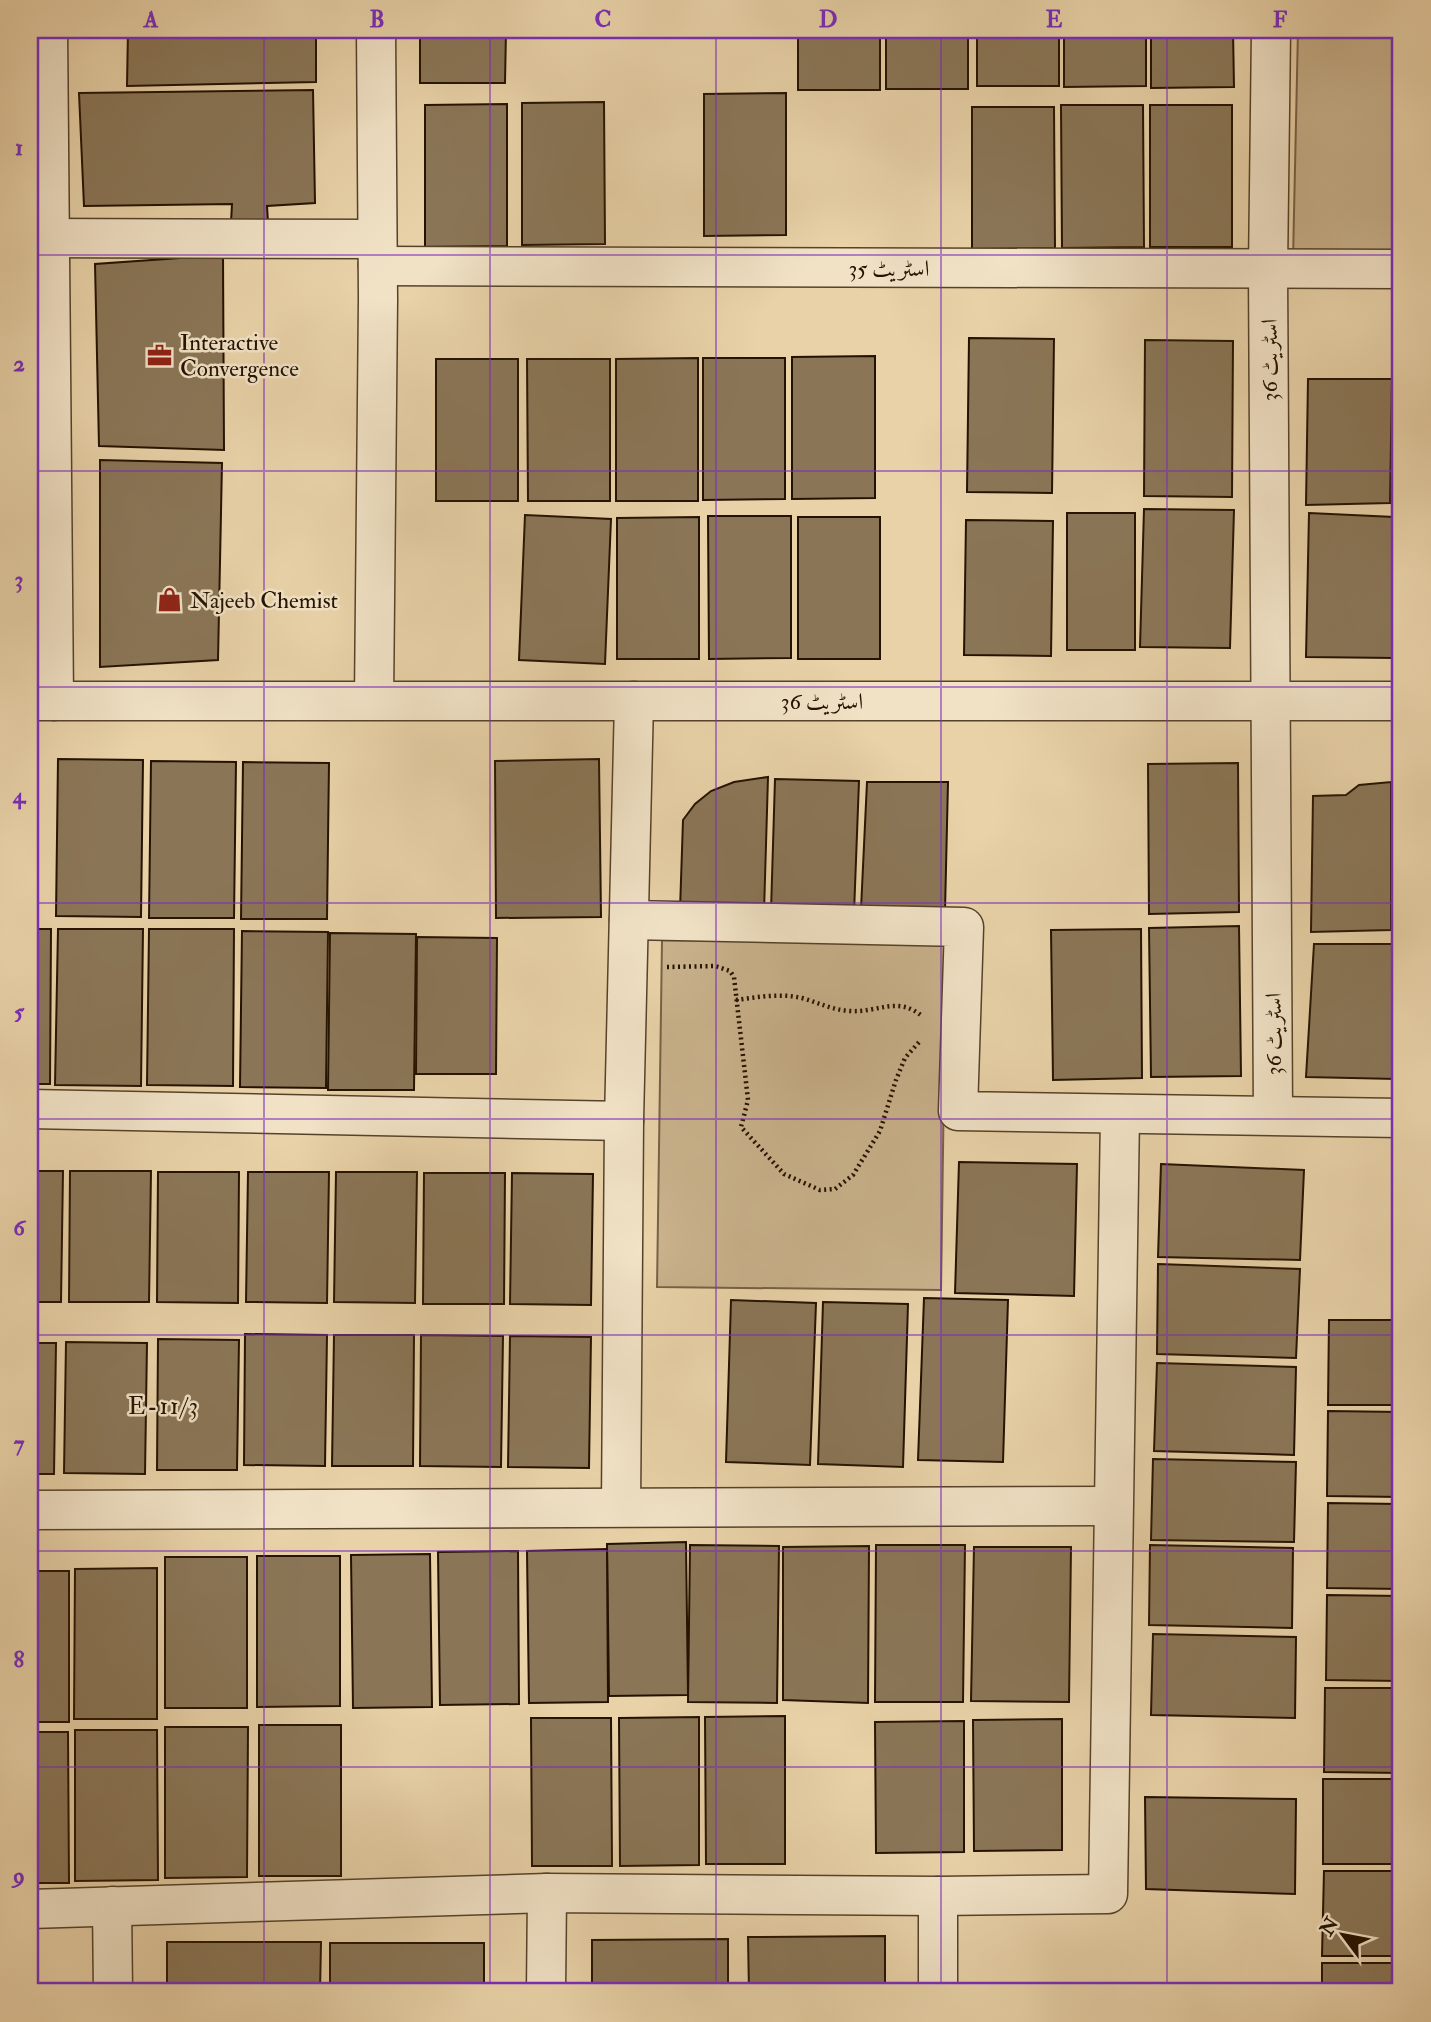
<svg xmlns="http://www.w3.org/2000/svg" width="1431" height="2022" font-family="'IM FELL Double Pica',Amiri,serif">
	<style>
		.green { fill: #c8b18b; stroke: #766246; stroke-width: 2 }
		.building { fill: #8a7657; stroke: #241200; stroke-width: 2 }
		.lines { fill: none; stroke-linecap: round; stroke-linejoin: round }
		.street-casing { stroke: #55422a; stroke-width: 41 }
		.path { stroke: #241200; stroke-width: 4.5; stroke-dasharray: 2 3.5; stroke-linecap: butt }
		.street { stroke: #f1e2c6; stroke-width: 38 }
		.grid { fill: none; stroke: #7b2cbf; stroke-width: 2; stroke-opacity: 0.55 }
		.labels { text-anchor: middle; stroke-width: 5; stroke-linejoin: round; paint-order: stroke }
		.street-label { font-size: 23px; fill: #241200; stroke: #f1e2c6 }
		.poi-label { font-size: 23px; fill: #241200; stroke: #f1e2c6; text-anchor: start }
		.neighbourhood-label { font-size: 24px; letter-spacing: 2px; fill: #241200; stroke: #f1e2c6 }
		.neatline { fill: none; stroke: #7b2cbf; stroke-width: 2.5 }
		.grid-label { font-size: 23px; text-anchor: middle; font-weight: bold; fill: #7b2cbf }
	</style>
	<rect width="100%" height="100%" fill="#e9d2a8"/>
	<filter id="stains"><feTurbulence type="fractalNoise" baseFrequency=".00286" numOctaves="4"/><feColorMatrix values="0 0 0 0 .2 0 0 0 0 .09 0 0 0 0 .02 0 0 0 .5 -.17"/></filter>
	<radialGradient id="worn" r=".72"><stop offset=".6" stop-color="#630" stop-opacity="0"/><stop offset="1" stop-color="#630" stop-opacity=".3"/></radialGradient>
	<g class="green">
		<path d="M1298,30H1401V257L1293,260Z"/>
		<path d="M662,940L946,943L941,1290L657,1287Z"/>
	</g>
	<g class="building">
		<path d="M128,30H316V82L127,86Z"/>
		<path d="M420,30H506L505,83H420Z"/>
		<rect x="798" y="30" width="82" height="60"/>
		<rect x="886" y="30" width="82" height="59"/>
		<rect x="977" y="30" width="82" height="56"/>
		<path d="M1064,30H1146V86L1064,87Z"/>
		<path d="M1151,30H1233L1234,87L1151,88Z"/>
		<path d="M313,90L315,203L267,206L268,222H231L232,204L84,206L79,93Z"/>
		<path d="M786,93V235L704,236V94Z"/>
		<path d="M604,102L605,244L522,245V103Z"/>
		<path d="M507,104V246L425,247V105Z"/>
		<path d="M1061,105H1143L1144,247L1062,248Z"/>
		<rect x="1150" y="105" width="82" height="142"/>
		<path d="M972,107H1054L1055,248L972,249Z"/>
		<path d="M223,255L224,450L99,446L95,264Z"/>
		<path d="M969,338L1054,339L1052,493L967,492Z"/>
		<path d="M1145,340L1233,341L1232,497L1144,496Z"/>
		<path d="M875,356V498L792,499V357Z"/>
		<path d="M698,358V501H616V359Z"/>
		<path d="M703,358H785V499L703,500Z"/>
		<rect x="436" y="359" width="82" height="142"/>
		<path d="M527,359H610V501H528Z"/>
		<rect x="1399" y="374" width="2" height="122"/>
		<path d="M1308,379H1392L1390,503L1306,505Z"/>
		<path d="M100,460L222,463L218,660L100,667Z"/>
		<path d="M1144,509L1234,510L1230,648L1140,647Z"/>
		<rect x="1067" y="513" width="68" height="137"/>
		<path d="M1309,513L1394,517V658L1306,657Z"/>
		<path d="M525,515L611,519L605,664L519,660Z"/>
		<path d="M708,516H791V658L709,659Z"/>
		<path d="M699,517V659H617V518Z"/>
		<rect x="798" y="517" width="82" height="142"/>
		<path d="M966,520L1053,521L1051,656L964,655Z"/>
		<path d="M58,759L143,760L141,917L56,916Z"/>
		<path d="M599,759L601,917L496,918L495,761Z"/>
		<path d="M151,761L236,762L234,918H149Z"/>
		<path d="M243,762L329,763L327,919H241Z"/>
		<path d="M1238,763L1239,912L1149,914L1148,764Z"/>
		<path d="M768,777L764,912L680,910L683,820L695,804L711,791L734,782Z"/>
		<path d="M1400,777H1401V921H1399Z"/>
		<path d="M775,779L859,781L854,913L771,911Z"/>
		<path d="M867,782H948L945,911L861,909Z"/>
		<path d="M1391,782V930L1311,932L1313,796L1346,795L1359,785Z"/>
		<path d="M1239,926L1241,1076L1151,1077L1149,928Z"/>
		<path d="M30,929H51L50,1084H30Z"/>
		<path d="M58,929H143L141,1086L55,1085Z"/>
		<path d="M149,929H234L233,1086L147,1085Z"/>
		<path d="M1141,929L1142,1078L1053,1080L1051,930Z"/>
		<path d="M242,931L328,932L326,1088L240,1087Z"/>
		<path d="M330,933L416,934L414,1090H328Z"/>
		<path d="M417,937L497,938L496,1074H416Z"/>
		<path d="M1314,944H1398L1396,1079L1306,1077Z"/>
		<path d="M959,1162L1077,1164L1074,1296L955,1293Z"/>
		<path d="M1161,1164L1304,1170L1300,1260L1158,1257Z"/>
		<path d="M30,1171H63L61,1302H30Z"/>
		<path d="M70,1171H151L149,1302H69Z"/>
		<path d="M158,1172H239L238,1303L157,1302Z"/>
		<path d="M248,1172H329L327,1303L246,1302Z"/>
		<path d="M336,1172H417L415,1303L334,1302Z"/>
		<path d="M424,1173H505L504,1304H423Z"/>
		<path d="M512,1173L593,1174L591,1305L510,1304Z"/>
		<path d="M1158,1264L1300,1269L1296,1358L1157,1354Z"/>
		<path d="M924,1298L1008,1300L1003,1462L918,1460Z"/>
		<path d="M731,1300L816,1303L810,1465L726,1462Z"/>
		<path d="M823,1302L908,1304L903,1467L818,1464Z"/>
		<path d="M1329,1320H1401V1405H1328Z"/>
		<path d="M245,1334L327,1335L325,1466L244,1465Z"/>
		<path d="M334,1335H414L413,1466H332Z"/>
		<path d="M421,1335L503,1336L501,1467L420,1466Z"/>
		<path d="M510,1336L591,1337L589,1468L508,1467Z"/>
		<path d="M158,1339L239,1340L237,1470H157Z"/>
		<path d="M66,1342L147,1343L145,1474L64,1473Z"/>
		<path d="M30,1343H56L54,1474H30Z"/>
		<path d="M1157,1363L1296,1367L1294,1455L1154,1451Z"/>
		<path d="M1328,1411L1401,1412V1497L1327,1496Z"/>
		<path d="M1153,1459L1296,1462L1294,1542L1151,1540Z"/>
		<path d="M1328,1503L1401,1504V1589L1327,1588Z"/>
		<path d="M686,1542L688,1695L609,1696L607,1544Z"/>
		<path d="M690,1545L779,1546L777,1703L688,1702Z"/>
		<path d="M876,1545H965L963,1702H875Z"/>
		<path d="M1150,1545L1293,1548L1292,1628L1149,1625Z"/>
		<path d="M869,1546L868,1703L783,1700V1547Z"/>
		<path d="M974,1547H1071L1069,1702L971,1701Z"/>
		<path d="M607,1549L608,1702L529,1703L527,1551Z"/>
		<path d="M518,1551L519,1704L440,1705L438,1552Z"/>
		<path d="M430,1554L432,1707L353,1708L351,1555Z"/>
		<path d="M257,1556H340V1706L257,1707Z"/>
		<rect x="165" y="1557" width="82" height="151"/>
		<path d="M157,1568V1719H74L75,1569Z"/>
		<rect x="30" y="1571" width="39" height="151"/>
		<path d="M1327,1595L1401,1596V1681L1326,1680Z"/>
		<path d="M1153,1634L1296,1637L1295,1718L1151,1715Z"/>
		<path d="M1325,1688H1401V1773L1324,1772Z"/>
		<path d="M785,1716V1864H706L705,1717Z"/>
		<path d="M699,1717V1865L620,1866L619,1718Z"/>
		<path d="M531,1718H611L612,1866H532Z"/>
		<path d="M1062,1719V1850L974,1851L973,1720Z"/>
		<path d="M964,1721V1852L876,1853L875,1722Z"/>
		<rect x="259" y="1725" width="82" height="151"/>
		<path d="M165,1727H248L247,1877L165,1878Z"/>
		<path d="M75,1730H157L158,1880L75,1881Z"/>
		<path d="M30,1732H68L69,1883H30Z"/>
		<rect x="1323" y="1779" width="78" height="85"/>
		<path d="M1145,1797L1296,1799L1295,1894L1146,1889Z"/>
		<path d="M1324,1871H1401V1956H1322Z"/>
		<path d="M885,1936V1992H749L748,1937Z"/>
		<path d="M728,1939V1992H592V1940Z"/>
		<path d="M167,1942H321L320,1992H167Z"/>
		<rect x="330" y="1943" width="154" height="49"/>
		<rect x="1322" y="1963" width="79" height="29"/>
	</g>
	<g class="lines">
		<defs>
			<g id="street">
				<path d="M48,30L54,701"/>
				<path d="M1271,30L1268,270L1273,1114"/>
				<path d="M30,238L377,239"/>
				<path d="M378,266L1401,269"/>
				<path d="M374,700L378,299L376,30"/>
				<path d="M30,701H1401"/>
				<path d="M629,920L964,927L958,1111L1401,1118"/>
				<path d="M30,1109L624,1121"/>
				<path d="M621,1507L624,1121L634,701"/>
				<path d="M30,1510L1112,1506"/>
				<path d="M938,1896V1992"/>
				<path d="M112,1906L113,1992"/>
				<path d="M30,1909L547,1893L938,1896L1108,1894L1120,1114"/>
				<path d="M546,1992L547,1893"/>
			</g>
		</defs>
		<use href="#street" class="street-casing"/>
		<g class="path">
			<path d="M667,967L715,966L730,971L734,977L748,1100L741,1127L784,1174L820,1190L835,1189L853,1175L880,1131L896,1080L905,1058L920,1041"/>
			<path d="M736,1000C758,997 781,993 802,998C819,1003 833,1010 850,1011C878,1013 898,995 923,1017"/>
		</g>
		<use href="#street" class="street"/>
	</g>
	<path class="grid" d="M264,30V1992M490,30V1992M716,30V1992M941,30V1992M1167,30V1992M30,255H1401M30,471H1401M30,687H1401M30,903H1401M30,1119H1401M30,1335H1401M30,1551H1401M30,1767H1401"/>
	<defs>
		<symbol id="office-bare" viewBox="-9 -9 18 18"><path d="M-6-3h4V-5.5h4V-3h4V5H-6ZM-1-4.5V-3h2v-1.5ZM-6 0V1H6V0Z" fill="#8f2418" stroke="#f1e2c6" stroke-width="2.5" paint-order="stroke"/></symbol>
		<symbol id="shop-bare" viewBox="-9 -9 18 18"><path d="M-5-2.5h2.3a2.7 3.5 0 0 1 5.4 0H5L5.5 6h-11ZM-1.5-2.5h3a1.5 2.3 0 0 0-3 0Z" fill="#8f2418" stroke="#f1e2c6" stroke-width="2.5" paint-order="stroke"/></symbol>
	</defs>
	<g fill-rule="evenodd">
		<use href="#office-bare" x="142" y="338" width="35" height="35"/>
		<use href="#shop-bare" x="152" y="582" width="35" height="35"/>
	</g>
	<g class="labels">
		<g class="street-label">
			<text x="889" y="276">اسٹریٹ 35</text>
			<text transform="translate(1269 360) rotate(-90)" y="8">اسٹریٹ 36</text>
			<text x="822" y="709">اسٹریٹ 36</text>
			<text transform="translate(1273 1034) rotate(-90)" y="8">اسٹریٹ 36</text>
		</g>
		<g class="poi-label">
			<text x="180" y="350">Interactive<tspan x="180" dy="26">Convergence</tspan></text>
			<text x="190" y="608">Najeeb Chemist</text>
		</g>
		<g class="neighbourhood-label">
			<text x="164" y="1414">E-11/3</text>
		</g>
	</g>
	<rect width="1431" height="2022" fill="none" stroke="#e9d2a8" stroke-width="77"/>
	<g transform="translate(1343 1935) rotate(302)" stroke="#f1e2c6" stroke-width="5" paint-order="stroke">
	<path d="M0-5L12 26L0 18L-12 26Z" fill="#241200"/>
	<text y="-10" font-size="19" font-weight="bold" text-anchor="middle" fill="#241200">N</text>
	</g>
	<rect x="38" y="38" width="1354" height="1945" class="neatline"/>
	<g class="grid-label">
		<text x="151" y="27">A</text>
		<text x="377" y="27">B</text>
		<text x="603" y="27">C</text>
		<text x="828" y="27">D</text>
		<text x="1054" y="27">E</text>
		<text x="1280" y="27">F</text>
		<text x="19" y="155">1</text>
		<text x="19" y="371">2</text>
		<text x="19" y="587">3</text>
		<text x="19" y="803">4</text>
		<text x="19" y="1019">5</text>
		<text x="19" y="1235">6</text>
		<text x="19" y="1451">7</text>
		<text x="19" y="1667">8</text>
		<text x="19" y="1883">9</text>
	</g>
	<rect width="100%" height="100%" filter="url(#stains)"/>
	<rect width="100%" height="100%" fill="url(#worn)"/>
</svg>
